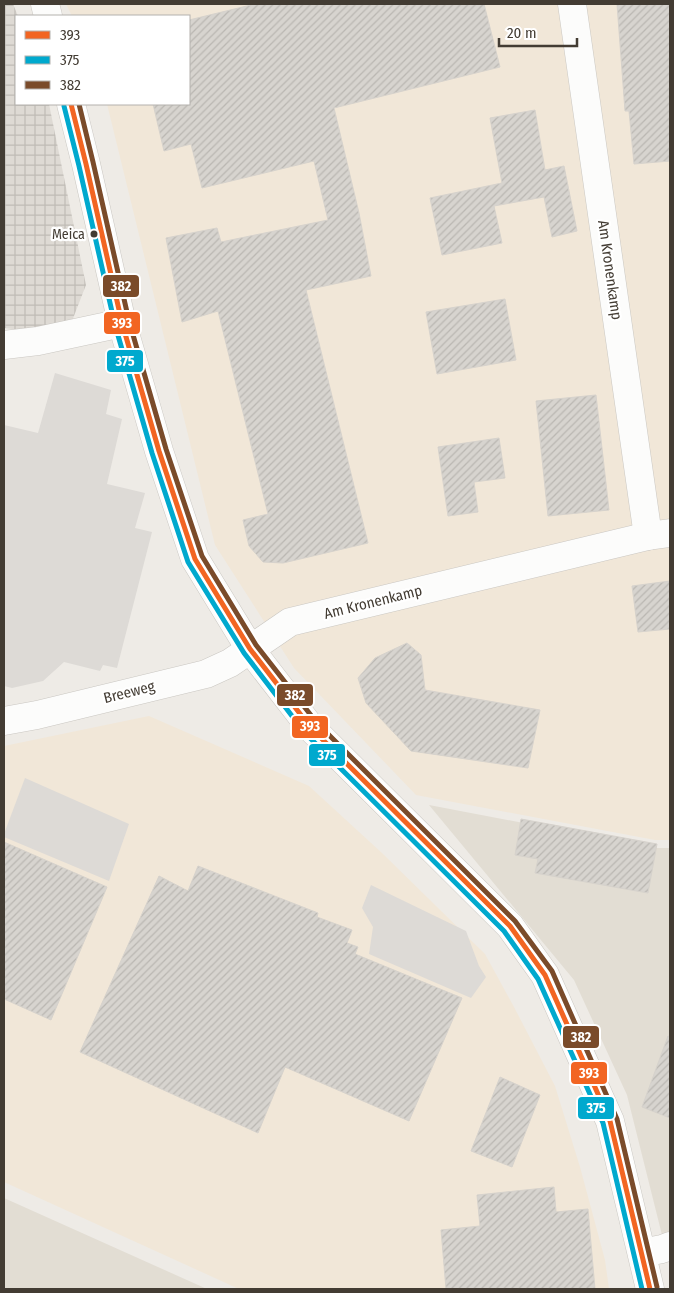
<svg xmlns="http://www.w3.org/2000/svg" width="674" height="1293" font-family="'Fira Sans Condensed',sans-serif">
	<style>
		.residential { fill: #e2ddd3 }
		.commercial { fill: #f1e7d8 }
		.industrial { fill: url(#industrial-grid) }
		.parking { fill: #dddad6 }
		.building { fill: url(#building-hatch); stroke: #d6d2cc }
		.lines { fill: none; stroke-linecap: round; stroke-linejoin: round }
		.minor-casing { stroke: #cac7c2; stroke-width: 29 }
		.minor { stroke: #fcfcfb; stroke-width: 28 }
		.bus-1-casing { stroke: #fff; stroke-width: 9 }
		.bus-2-casing { stroke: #fff; stroke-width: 9 }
		.bus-3-casing { stroke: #fff; stroke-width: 9 }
		.bus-1 { stroke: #f26522; stroke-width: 5 }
		.bus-2 { stroke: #00a9ce; stroke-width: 5 }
		.bus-3 { stroke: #7a4b2a; stroke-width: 5 }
		.bus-dot { fill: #433c33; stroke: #fff; stroke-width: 2 }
		.labels { text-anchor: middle; stroke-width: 4.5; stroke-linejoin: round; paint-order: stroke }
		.bus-label { font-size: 14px; fill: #433c33; stroke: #fff; text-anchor: end }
		.street-label { font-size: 15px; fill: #433c33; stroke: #fff }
		.line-badge { stroke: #fff; stroke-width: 2 }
		.badge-label { font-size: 14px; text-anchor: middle; font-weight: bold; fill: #fff }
	</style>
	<defs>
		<pattern id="industrial-grid" width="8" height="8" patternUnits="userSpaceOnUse" patternTransform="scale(1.25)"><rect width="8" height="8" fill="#dedad4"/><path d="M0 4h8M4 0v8" fill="none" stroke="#c0bcb6"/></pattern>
		<pattern id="building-hatch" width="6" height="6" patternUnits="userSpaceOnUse" patternTransform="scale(1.25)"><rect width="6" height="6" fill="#d7d4cf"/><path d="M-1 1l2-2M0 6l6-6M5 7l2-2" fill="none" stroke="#bab7b2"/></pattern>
	</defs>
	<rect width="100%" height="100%" fill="#eeebe6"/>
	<g class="residential">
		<path d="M429,805L654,848H670V1264L669,1263L627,1095L574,980Z"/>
		<path d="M4,1198L207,1289H4Z"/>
	</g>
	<g class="commercial">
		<path d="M66,4H670V840H655L416,795L294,668L215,545L107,104H189V16H72Z"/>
		<path d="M149,716L309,786L382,853L485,954L514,1007L555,1086L580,1167L605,1260L609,1289H239L4,1182V746Z"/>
	</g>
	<path class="industrial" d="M4,4H13L18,16H16V104H49L86,285L72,321L29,331L4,328Z"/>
	<g class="parking">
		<path d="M55,373L111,390L106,414L122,419L107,484L145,493L135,528L152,532L117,668L103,665L100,671L64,662L43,681L12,688L4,686V425L38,433Z"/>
		<path d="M25,778L129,824L109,881L4,837V834Z"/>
		<path d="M371,885L466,931L479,966L486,977L471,998L369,954L373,927L362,908Z"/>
	</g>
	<g class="building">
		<path d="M255,4H484L500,67L334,108L359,213L371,276L306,290L368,543L283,563L263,562L249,546L243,520L268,514L218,311L182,322L166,238L217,228L221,242L328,220L314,161L202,188L191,144L164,151L153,104H189V20Z"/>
		<path d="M617,4H670V161L634,164L629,111H625Z"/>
		<path d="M535,110L545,170L564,166L577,231L552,237L544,197L494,206L502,243L442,255L430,198L502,183L490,118Z"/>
		<path d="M505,299L516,360L437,374L426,312Z"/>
		<path d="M596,395L609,510L548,516L536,401Z"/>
		<path d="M499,438L505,478L474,482L478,512L448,516L438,447Z"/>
		<path d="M670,581V629L638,632L632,586Z"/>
		<path d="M407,643L421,655L425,690L540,710L528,768L411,751L366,703L358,678L375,658Z"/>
		<path d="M521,819L657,844L648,893L535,873L538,859L515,855Z"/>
		<path d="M4,842L107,887L51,1020L4,999Z"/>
		<path d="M198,866L318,913L317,917L352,930L347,943L358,947L355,954L462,998L409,1121L285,1067L258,1133L80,1052L159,876L188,891Z"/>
		<path d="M668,1036L670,1037V1118L642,1107Z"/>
		<path d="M500,1077L540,1095L512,1167L471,1151Z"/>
		<path d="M554,1187L556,1212L588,1209L595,1289H446L441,1230L480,1226L477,1195Z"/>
	</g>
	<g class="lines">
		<defs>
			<g id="minor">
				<path d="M45,4L48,16"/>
				<path d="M572,4L648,536"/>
				<path d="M71,104L86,164L122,323L159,451L195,559L250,649L311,728L510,926L545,975L610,1121L650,1289"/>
				<path d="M4,345L38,341L122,323"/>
				<path d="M4,721L37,715L206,674L230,663L290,622L648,536L670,533"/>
				<path d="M642,1253L662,1249L670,1246"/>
			</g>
		</defs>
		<use href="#minor" class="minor-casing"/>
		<use href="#minor" class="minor"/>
		<defs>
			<path id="bus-1" d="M71,104L86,164L122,323L159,451L195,559L250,649L311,728L510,926L545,975L610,1121L650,1289"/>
			<path id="bus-2" d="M64,106L79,166L115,325L152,453L188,562L244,653L305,733L504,931L538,979L603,1123L642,1289"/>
			<path id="bus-3" d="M79,104L93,162L129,321L166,449L202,556L256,645L317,723L515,921L552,971L617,1119L657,1287"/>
		</defs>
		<use href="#bus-1" class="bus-1-casing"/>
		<use href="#bus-2" class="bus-2-casing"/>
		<use href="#bus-3" class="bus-3-casing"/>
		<use href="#bus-1" class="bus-1"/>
		<use href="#bus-2" class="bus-2"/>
		<use href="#bus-3" class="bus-3"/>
	</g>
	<circle class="bus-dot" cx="94" cy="234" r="4.5"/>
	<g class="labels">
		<g class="bus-label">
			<text x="85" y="239">Meica</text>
		</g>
		<g class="street-label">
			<text transform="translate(610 270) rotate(82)" y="5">Am Kronenkamp</text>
			<text transform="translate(373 602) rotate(-14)" y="5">Am Kronenkamp</text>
			<text transform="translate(129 692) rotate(-14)" y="5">Breeweg</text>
		</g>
	</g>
	<g class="line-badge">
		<rect x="102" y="274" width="38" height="24" rx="5" fill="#7a4b2a"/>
		<rect x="103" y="311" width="38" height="24" rx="5" fill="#f26522"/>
		<rect x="106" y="349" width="38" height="24" rx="5" fill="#00a9ce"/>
		<rect x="276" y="683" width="38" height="24" rx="5" fill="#7a4b2a"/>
		<rect x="291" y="715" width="38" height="24" rx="5" fill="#f26522"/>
		<rect x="308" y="743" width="38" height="24" rx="5" fill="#00a9ce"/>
		<rect x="562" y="1025" width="38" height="24" rx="5" fill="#7a4b2a"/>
		<rect x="570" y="1061" width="38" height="24" rx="5" fill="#f26522"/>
		<rect x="577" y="1096" width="38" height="24" rx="5" fill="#00a9ce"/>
	</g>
	<g class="badge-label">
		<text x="121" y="291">382</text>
		<text x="122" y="328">393</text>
		<text x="125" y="366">375</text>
		<text x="295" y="700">382</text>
		<text x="310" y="731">393</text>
		<text x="327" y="760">375</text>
		<text x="581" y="1042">382</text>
		<text x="589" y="1078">393</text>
		<text x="596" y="1113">375</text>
	</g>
	<rect width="674" height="1293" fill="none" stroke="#433c33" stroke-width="10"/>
	<rect x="15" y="15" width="175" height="90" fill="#ffffff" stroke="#b4b1ad"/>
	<rect x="25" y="31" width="25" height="8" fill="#f26522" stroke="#b4b1ad"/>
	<text x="60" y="40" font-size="15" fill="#433c33">393</text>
	<rect x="25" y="56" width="25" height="8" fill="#00a9ce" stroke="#b4b1ad"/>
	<text x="60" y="65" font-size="15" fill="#433c33">375</text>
	<rect x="25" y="81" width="25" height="8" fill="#7a4b2a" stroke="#b4b1ad"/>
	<text x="60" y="90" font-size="15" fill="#433c33">382</text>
	<path d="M499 38v8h78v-8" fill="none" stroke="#433c33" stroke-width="2.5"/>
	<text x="507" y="38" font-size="15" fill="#433c33" stroke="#ffffff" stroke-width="4" paint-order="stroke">20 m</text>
</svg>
